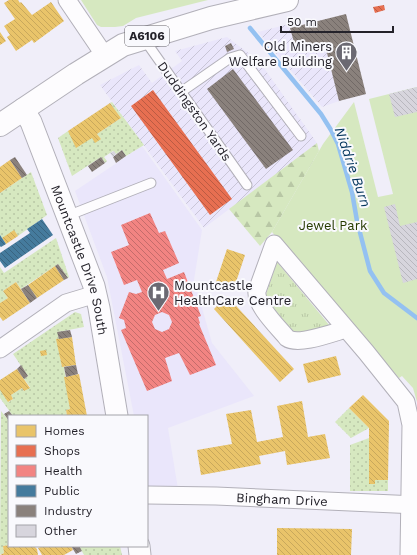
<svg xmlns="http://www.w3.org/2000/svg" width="417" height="555" font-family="'Work Sans',sans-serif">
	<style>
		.built { fill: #eae6fb }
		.industrial { fill: url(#industrial-furrows) }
		.grass { fill: url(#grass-tufts) }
		.forest { fill: url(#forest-firs) }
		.park { fill: #d6e8c0 }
		.garden { fill: url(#garden-dots) }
		.homes { fill: url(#homes-back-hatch) }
		.shops { fill: url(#shops-back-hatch) }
		.health { fill: url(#health-back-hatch); fill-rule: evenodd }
		.public { fill: url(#public-back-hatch) }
		.industry { fill: url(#industry-back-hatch) }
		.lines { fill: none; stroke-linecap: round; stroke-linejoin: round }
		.stream { stroke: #94c1f1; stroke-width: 4.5 }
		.building { fill: url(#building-back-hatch) }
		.service-casing { stroke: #b2b0b9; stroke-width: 11 }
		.minor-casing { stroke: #b2b0b9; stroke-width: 19 }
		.tertiary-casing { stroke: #b2b0b9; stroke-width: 23 }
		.primary-casing { stroke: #b2b0b9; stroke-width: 24 }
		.service { stroke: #fdfcfe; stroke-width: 9 }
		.minor { stroke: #fdfcfe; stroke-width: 17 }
		.tertiary { stroke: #fdfcfe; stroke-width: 21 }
		.primary { stroke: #fdfcfe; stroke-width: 22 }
		.labels { text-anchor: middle; stroke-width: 4; stroke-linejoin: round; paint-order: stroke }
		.shield { fill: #f9f9fd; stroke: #646269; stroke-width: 1 }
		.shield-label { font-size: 12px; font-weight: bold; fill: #24222a }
		.poi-label { font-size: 13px; fill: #24222a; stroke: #f9f9fd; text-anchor: end }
		.street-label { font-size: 13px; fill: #24222a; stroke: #f9f9fd }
		.park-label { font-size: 13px; fill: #263b00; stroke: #f9f9fd }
		.water-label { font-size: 14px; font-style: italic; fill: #00335b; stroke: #f9f9fd }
	</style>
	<defs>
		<pattern id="industrial-furrows" width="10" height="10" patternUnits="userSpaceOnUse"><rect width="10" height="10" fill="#eae6fb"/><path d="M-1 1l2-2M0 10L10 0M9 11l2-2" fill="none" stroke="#c9c5d7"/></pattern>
		<pattern id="grass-tufts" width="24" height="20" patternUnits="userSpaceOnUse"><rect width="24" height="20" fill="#d6e8c0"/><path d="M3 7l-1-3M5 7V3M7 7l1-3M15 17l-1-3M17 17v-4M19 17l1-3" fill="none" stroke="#b8c7a5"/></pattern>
		<pattern id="forest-firs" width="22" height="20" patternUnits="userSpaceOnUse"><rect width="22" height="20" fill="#d6e8c0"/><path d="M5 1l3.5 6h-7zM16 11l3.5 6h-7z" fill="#b8c7a5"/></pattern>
		<pattern id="garden-dots" width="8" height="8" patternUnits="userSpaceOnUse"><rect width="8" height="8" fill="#d6e8c0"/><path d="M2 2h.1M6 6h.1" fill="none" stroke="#b8c7a5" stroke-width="1.8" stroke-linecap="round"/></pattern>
		<pattern id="homes-back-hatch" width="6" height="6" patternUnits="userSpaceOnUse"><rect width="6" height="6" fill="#e9c46a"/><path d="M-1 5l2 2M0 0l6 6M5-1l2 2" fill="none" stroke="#c8a85c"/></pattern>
		<pattern id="shops-back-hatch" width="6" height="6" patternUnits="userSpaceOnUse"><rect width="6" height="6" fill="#e76f51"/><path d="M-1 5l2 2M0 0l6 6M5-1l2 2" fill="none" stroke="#bb5b43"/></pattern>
		<pattern id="health-back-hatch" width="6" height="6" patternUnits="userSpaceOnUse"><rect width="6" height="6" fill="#f28482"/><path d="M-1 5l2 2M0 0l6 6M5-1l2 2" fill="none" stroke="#c46c6b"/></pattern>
		<pattern id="public-back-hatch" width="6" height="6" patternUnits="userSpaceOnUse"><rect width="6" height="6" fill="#457b9d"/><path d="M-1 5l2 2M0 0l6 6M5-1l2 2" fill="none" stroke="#396480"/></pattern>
		<pattern id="industry-back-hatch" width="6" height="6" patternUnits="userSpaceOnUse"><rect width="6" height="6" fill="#8a817c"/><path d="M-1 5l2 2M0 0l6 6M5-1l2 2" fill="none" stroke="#716966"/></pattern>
		<pattern id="building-back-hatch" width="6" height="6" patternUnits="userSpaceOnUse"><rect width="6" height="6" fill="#d7d5dd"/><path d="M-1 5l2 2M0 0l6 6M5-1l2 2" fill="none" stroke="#b8b7be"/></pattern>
	</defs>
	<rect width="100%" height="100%" fill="#f0eef9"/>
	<path class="built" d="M142,146L202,230L194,280L212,343L254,396L168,428L178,489L148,488L147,416H134L107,277L75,191Z"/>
	<g class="industrial">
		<path d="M289,24L297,52L325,45L339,101L322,107L258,32Z"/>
		<path d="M227,37L259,61L317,143L204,228L100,85L139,65L152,83L182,61L175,51Z"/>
	</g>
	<path class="grass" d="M277,262L330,326L295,335L265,297Z"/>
	<path class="forest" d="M317,143L319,151L272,232L260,246L229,209Z"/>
	<g class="park">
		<path d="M81,0H208L136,18L123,26L115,27H101L97,25Z"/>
		<path d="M417,87V402L413,388L402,376L399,378L272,232L323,144L354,102L378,197L393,194L369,99Z"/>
	</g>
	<g class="garden">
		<path d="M112,102L144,145L126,156L122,150L116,154L113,151L104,157L107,161L105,163L101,157L72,176L58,138L68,131L101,139L97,134L121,118L110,103Z"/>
		<path d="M31,172L47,215L18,236L2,238L0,235V193Z"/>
		<path d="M56,238L69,277L68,278L58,264L21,289L16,282L3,291L8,298L0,303V267L4,273Z"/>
		<path d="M75,312L81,314L84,327L58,332L59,339L57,340L62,367H64L70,409L66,410L67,416H13L0,398V390L9,402L13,399L11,395L22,388L24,391L30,387L24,379L28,376L13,354Z"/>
		<path d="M349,408L369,428L351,438L335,422Z"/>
		<path d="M1,411L9,421V545L3,546L4,553L0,554Z"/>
		<path d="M369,438V484H375V480H388V491H350V445Z"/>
		<path d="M79,546H120L122,555H84Z"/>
	</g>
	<g class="homes">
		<path d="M9,0H18L20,3L21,2L32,15L51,2L64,21L34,43L32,40L16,51L7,37L10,35L4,26L15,19L4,3Z"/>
		<path d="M0,32L6,41L0,45Z"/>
		<path d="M110,103L121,118L97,134L101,139L95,143L92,138L76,148L68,131Z"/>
		<path d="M10,160L22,178L0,193V167Z"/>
		<path d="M14,230L18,236L6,244L2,238Z"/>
		<path d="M227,249L245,255L234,288L216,282Z"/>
		<path d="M55,266L64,280L37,298L28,285Z"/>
		<path d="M16,282L30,303L3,321L0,317V303L8,298L3,291Z"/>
		<path d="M227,296L294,369L280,382L214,309Z"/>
		<path d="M72,337L76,365L62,367L56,339Z"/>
		<path d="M46,350L47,355L41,356L40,351Z"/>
		<path d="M336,356L341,375L308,383L303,364Z"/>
		<path d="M17,369L30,388L24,391L22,388L11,395L13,399L8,402L0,390V380Z"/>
		<path d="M79,374L87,416H67L66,410L70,409L64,377Z"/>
		<path d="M363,395L389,421L388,480H375V484H369V428L349,408Z"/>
		<path d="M302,401L308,437L325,434L330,458L287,465L285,451L259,456L261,464L201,475L197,450L232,444L226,414L251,410L257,442L283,437L277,406Z"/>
		<path d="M277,528L352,529L351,555H277Z"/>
		<path d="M9,545L34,546L37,549L38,555H0L4,553L3,546Z"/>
		<path d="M43,546H71L73,550L64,555H42L38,548Z"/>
	</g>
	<g class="shops">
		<path d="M384,5L385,10L375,13L373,7Z"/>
		<path d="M153,90L232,199L210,215L131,106Z"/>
	</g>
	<path class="health" d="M150,213L159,233L165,231L179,263L163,270L167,279L184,272L201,316L198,317L200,323L199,324L216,365L190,375L179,353L165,358L172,381L147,391L121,330L126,328L124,320L119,318L129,292L136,294L142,292L137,280L124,285L111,252L129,245L121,225ZM162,312L169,315L172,322L169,329L162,332L155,329L152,322L155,315Z"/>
	<g class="public">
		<path d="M42,219L53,235L5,268L0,261V253L30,233L27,229Z"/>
		<path d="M0,235L6,244L1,247L0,246Z"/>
	</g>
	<g class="industry">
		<path d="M346,14L366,94L339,101L325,45L297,53L290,28Z"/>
		<path d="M231,43L234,49L227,52L225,46Z"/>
		<path d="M233,69L293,150L266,169L207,89Z"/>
		<path d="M122,150L126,156L116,163L113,157Z"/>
		<path d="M15,157L27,175L22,178L10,160Z"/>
		<path d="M101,157L105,163L92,172L88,166Z"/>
		<path d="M58,264L68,278L64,280L55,266Z"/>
		<path d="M28,285L37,298L30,303L21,289Z"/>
		<path d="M70,330L72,337L59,339L57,332Z"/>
		<path d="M21,365L28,376L24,379L17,369Z"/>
		<path d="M76,365L78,374L66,377L64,367Z"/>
		<path d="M9,411L13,416H9V421L4,414Z"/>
		<path d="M71,546H79L82,551L76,554Z"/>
	</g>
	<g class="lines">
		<path class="stream" d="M250,28L321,114L331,130L338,144L352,192L357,221L370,271L384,293L417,318"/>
	</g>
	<g class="building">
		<path d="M417,87V112L395,117L389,94Z"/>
		<path d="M114,151L116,154L113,157L110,153Z"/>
		<path d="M395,204L400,226L417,222V279L403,283L384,207Z"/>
	</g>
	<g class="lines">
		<defs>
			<g id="service">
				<path d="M144,39L247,185"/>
				<path d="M181,92L230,58L240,55L301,136"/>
				<path d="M67,216L151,183"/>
			</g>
			<g id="minor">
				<path d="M67,0L105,56"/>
				<path d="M346,329C332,333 298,346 287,338C278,327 255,305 257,291L274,244L366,352L406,402L411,425L409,555"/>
				<path d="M0,349L66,303L96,294"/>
				<path id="s1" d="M147,495L216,496L417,505"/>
			</g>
			<g id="tertiary">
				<path id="s2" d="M23,109L31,122L94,286L99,308L117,416"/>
				<path d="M139,546L140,555"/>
			</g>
			<path id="primary" d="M0,125L76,74L123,45L211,18L287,0"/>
		</defs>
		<use href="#service" class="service-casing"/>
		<use href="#minor" class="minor-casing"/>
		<use href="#tertiary" class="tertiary-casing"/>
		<use href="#primary" class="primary-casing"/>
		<use href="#service" class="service"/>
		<use href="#minor" class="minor"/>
		<use href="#tertiary" class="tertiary"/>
		<use href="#primary" class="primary"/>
	</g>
	<defs>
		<symbol id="building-pin" viewBox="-11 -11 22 30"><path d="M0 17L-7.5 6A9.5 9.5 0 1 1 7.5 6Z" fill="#6b6972" stroke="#f9f9fd"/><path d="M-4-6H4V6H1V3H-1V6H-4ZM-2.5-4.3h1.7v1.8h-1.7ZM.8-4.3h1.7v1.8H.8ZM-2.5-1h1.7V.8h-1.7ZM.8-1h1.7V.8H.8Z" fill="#fff"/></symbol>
		<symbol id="hospital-pin" viewBox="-11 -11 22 30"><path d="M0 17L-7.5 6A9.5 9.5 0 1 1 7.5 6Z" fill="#6b6972" stroke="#f9f9fd"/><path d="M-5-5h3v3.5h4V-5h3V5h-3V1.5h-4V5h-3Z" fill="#fff"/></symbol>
	</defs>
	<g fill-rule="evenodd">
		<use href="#building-pin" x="334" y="40" width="25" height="34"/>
		<use href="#hospital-pin" x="146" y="280" width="25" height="34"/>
	</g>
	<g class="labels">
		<rect class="shield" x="125" y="26" width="44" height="20" rx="3"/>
		<g class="shield-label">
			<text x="147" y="40">A6106</text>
		</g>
		<g class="poi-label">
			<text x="332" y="51">Old Miners<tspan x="332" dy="15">Welfare Building</tspan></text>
			<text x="174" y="290" text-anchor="start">Mountcastle<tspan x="174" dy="15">HealthCare Centre</tspan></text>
		</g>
		<g class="street-label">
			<text transform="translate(195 111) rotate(55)" y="5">Duddingston Yards</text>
			<text dy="5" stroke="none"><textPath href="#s2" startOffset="162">Mountcastle Drive South</textPath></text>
			<text dy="5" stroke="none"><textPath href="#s1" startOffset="135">Bingham Drive</textPath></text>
		</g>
		<g class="park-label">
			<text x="333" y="230">Jewel Park</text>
		</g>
		<g class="water-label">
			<text transform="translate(353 167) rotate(71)" y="5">Niddrie Burn</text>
		</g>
	</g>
	<rect x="8" y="415" width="140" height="132" fill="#f9f9fd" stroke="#a4a3a9"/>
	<rect x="16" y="425" width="20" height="12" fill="#e9c46a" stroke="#a4a3a9"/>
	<text x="44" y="435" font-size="12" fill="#24222a">Homes</text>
	<rect x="16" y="445" width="20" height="12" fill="#e76f51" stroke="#a4a3a9"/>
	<text x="44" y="455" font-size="12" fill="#24222a">Shops</text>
	<rect x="16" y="465" width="20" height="12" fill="#f28482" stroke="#a4a3a9"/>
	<text x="44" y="475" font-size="12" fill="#24222a">Health</text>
	<rect x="16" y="485" width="20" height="12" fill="#457b9d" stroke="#a4a3a9"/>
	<text x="44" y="495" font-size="12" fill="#24222a">Public</text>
	<rect x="16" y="505" width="20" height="12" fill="#8a817c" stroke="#a4a3a9"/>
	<text x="44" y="515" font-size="12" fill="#24222a">Industry</text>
	<rect x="16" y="525" width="20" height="12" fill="#d7d5dd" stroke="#a4a3a9"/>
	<text x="44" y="535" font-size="12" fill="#24222a">Other</text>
	<path d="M281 26v6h112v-6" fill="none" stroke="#24222a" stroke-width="2"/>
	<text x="287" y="26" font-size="12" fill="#24222a" stroke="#f9f9fd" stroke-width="3" paint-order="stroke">50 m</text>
</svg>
